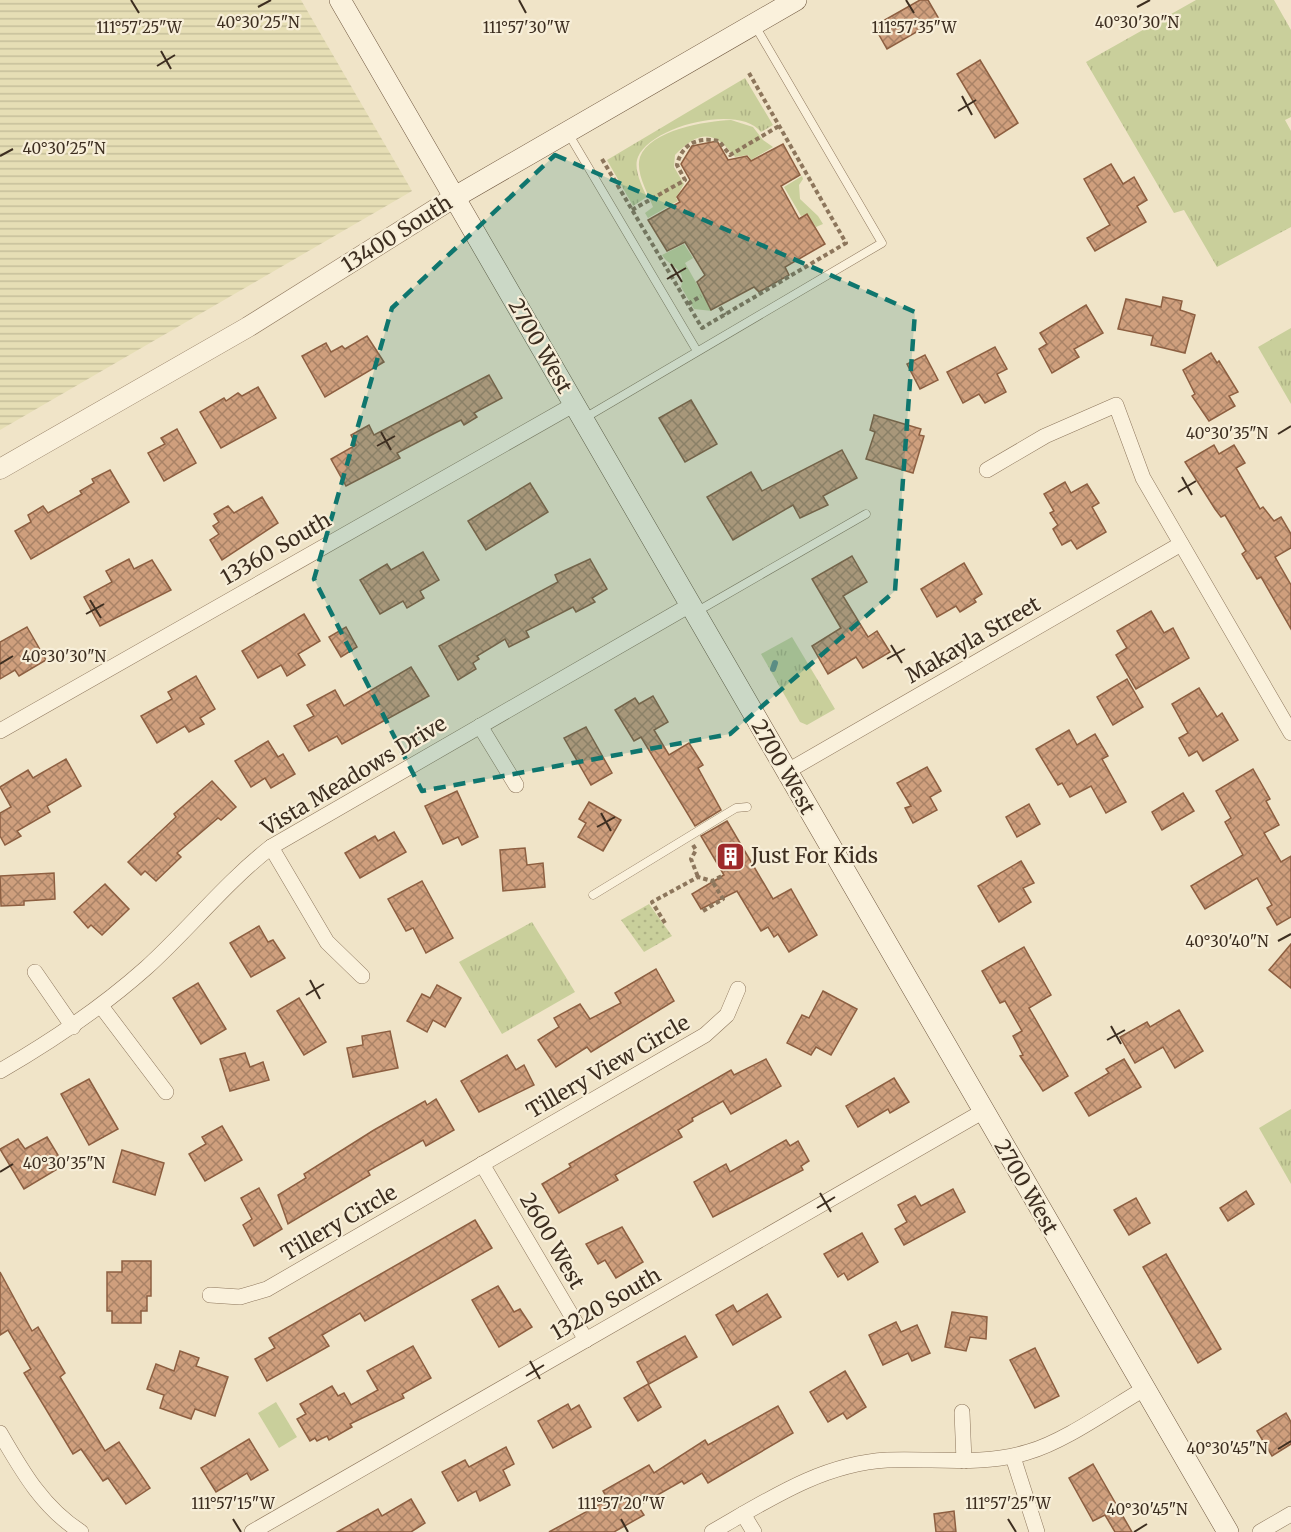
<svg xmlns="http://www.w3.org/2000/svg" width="1291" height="1532" font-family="Merriweather,serif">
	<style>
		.farmland { fill: url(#farmland-rules) }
		.grass { fill: url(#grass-tufts) }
		.park { fill: url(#park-dots) }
		.garden { fill: #c9cf9b }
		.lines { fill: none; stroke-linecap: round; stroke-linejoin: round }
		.stream { stroke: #6f938a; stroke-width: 6 }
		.building { fill: url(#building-cross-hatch); stroke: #8d5f41; stroke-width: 1.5 }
		.service-casing { stroke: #8d765c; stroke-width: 9 }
		.minor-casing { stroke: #8d765c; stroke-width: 16 }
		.tertiary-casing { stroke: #8d765c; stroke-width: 21 }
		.secondary-casing { stroke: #6f573f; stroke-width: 22 }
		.path { stroke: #8d765c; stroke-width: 4; stroke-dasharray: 4.5 3; stroke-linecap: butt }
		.service { stroke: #faf1dc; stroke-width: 8 }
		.minor { stroke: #faf1dc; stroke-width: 15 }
		.tertiary { stroke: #faf1dc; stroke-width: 20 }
		.secondary { stroke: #faf1dc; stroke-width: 21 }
		.marked { fill: #0f766e; fill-opacity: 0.2; stroke: #0f766e; stroke-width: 4.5; stroke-dasharray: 12 8; stroke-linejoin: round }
		.ticks { fill: none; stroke: #3d2e20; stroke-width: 2 }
		.labels { text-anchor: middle; stroke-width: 4.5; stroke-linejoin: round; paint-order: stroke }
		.street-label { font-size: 21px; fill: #3d2e20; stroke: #f7eed8 }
		.poi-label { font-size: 21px; fill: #3d2e20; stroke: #f7eed8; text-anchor: start }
		.ticks-label { font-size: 15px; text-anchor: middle; fill: #3d2e20; stroke: #f7eed8; stroke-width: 4.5; stroke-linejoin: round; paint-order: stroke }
	</style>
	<defs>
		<pattern id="farmland-rules" width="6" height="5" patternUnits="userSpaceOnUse" patternTransform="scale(1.5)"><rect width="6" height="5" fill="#e6deb5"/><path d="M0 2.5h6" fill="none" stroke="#c6bf9b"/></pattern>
		<pattern id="grass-tufts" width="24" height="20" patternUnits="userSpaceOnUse" patternTransform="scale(1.5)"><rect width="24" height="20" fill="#c9cf9b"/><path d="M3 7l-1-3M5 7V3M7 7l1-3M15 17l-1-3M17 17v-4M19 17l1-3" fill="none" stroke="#aeb285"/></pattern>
		<pattern id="park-dots" width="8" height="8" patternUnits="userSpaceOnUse" patternTransform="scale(1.5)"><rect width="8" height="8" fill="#c9cf9b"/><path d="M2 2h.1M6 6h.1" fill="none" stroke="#aeb285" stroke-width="1.8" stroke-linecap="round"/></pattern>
		<pattern id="building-cross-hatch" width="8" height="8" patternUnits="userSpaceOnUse" patternTransform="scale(1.5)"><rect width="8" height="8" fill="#cf9f7d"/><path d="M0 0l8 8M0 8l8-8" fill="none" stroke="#a98266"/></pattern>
	</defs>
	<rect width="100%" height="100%" fill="#f0e4c8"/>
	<path class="farmland" d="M0,0H301L412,191L0,430Z"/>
	<g class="grass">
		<path d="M1196,0H1274L1291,30V117L1285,120L1291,131V227L1217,267L1184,210L1174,213L1086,62Z"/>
		<path d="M745,78L773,125L761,132C740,104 652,125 638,157C633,169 642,186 647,197L633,206L607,160Z"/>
		<path d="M1291,328V404L1258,347Z"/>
		<path d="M792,637L835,709L807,725L800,722L761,654Z"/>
		<path d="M532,922L575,992L502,1034L459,962Z"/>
		<path d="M1291,1109V1184L1259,1128Z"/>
	</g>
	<path class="park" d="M649,904L672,936L644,952L621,920Z"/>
	<g class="garden">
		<path d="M731,120L753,127L763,140L773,147L751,160L748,155L735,157C714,130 699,130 675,155L674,167L684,184L676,198L678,201L648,218L645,213L653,207C648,193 635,172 640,157C650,130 706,121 731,120Z"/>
		<path d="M802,176L803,179L799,185L800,199L818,216L823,224L816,227L807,214L801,216L784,187Z"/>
		<path d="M684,244L693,258L685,263L712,311L694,309L681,287C687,268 670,268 662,255Z"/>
		<path d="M276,1402L297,1437L279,1448L258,1413Z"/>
	</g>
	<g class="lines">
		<path class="stream" d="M773,669L775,663"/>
	</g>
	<g class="building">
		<path d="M920,0H928L939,19L887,49L874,26Z"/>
		<path d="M980,60L1018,123L995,138L957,74Z"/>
		<path d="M717,141L728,160L747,156L751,161L783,144L800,175L781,186L799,219L807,214L825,244L785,267L789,275L759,292L754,287L711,310L697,282L705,275L685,242L667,251L648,220L680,202L677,197L690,180L681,164L692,146Z"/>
		<path d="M1111,164L1123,184L1134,177L1147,200L1137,206L1146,222L1095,251L1087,238L1110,225L1084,179Z"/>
		<path d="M1163,297L1182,301L1180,310L1195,315L1185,353L1151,345L1153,336L1118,329L1126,299L1161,307Z"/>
		<path d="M1086,305L1103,333L1074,349L1079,357L1052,373L1039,349L1047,344L1040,333Z"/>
		<path d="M367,336L384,362L325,397L302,356L326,343L331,352L342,346L345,349Z"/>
		<path d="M995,347L1007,369L997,374L1006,392L985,403L979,394L963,403L947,372Z"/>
		<path d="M1211,353L1217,363L1219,361L1238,392L1229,396L1235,406L1209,421L1192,396L1195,394L1183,370Z"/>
		<path d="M925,355L938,380L920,389L907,364Z"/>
		<path d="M489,375L502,398L474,413L477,417L464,425L461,420L437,432L397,453L400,458L346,486L331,459L356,445L351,435L369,425L374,435Z"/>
		<path d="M258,387L276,418L221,448L200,412L224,398L226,401L238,393L242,396Z"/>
		<path d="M691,400L717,444L685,462L659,418Z"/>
		<path d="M874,415L921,429L919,435L924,436L913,473L866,459L875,432L870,430Z"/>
		<path d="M177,429L196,463L164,481L148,453L165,444L161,438Z"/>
		<path d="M1214,445L1219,454L1234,445L1245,463L1236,468L1260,509L1263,507L1274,521L1281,517L1291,534V548L1275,557L1291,585V629L1261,577L1257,579L1242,554L1246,551L1225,515L1221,517L1215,509L1185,462Z"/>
		<path d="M842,450L857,478L823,496L828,505L800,518L793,505L733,540L707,497L751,472L762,491Z"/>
		<path d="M110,470L129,502L31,559L15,531L31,522L28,515L43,506L48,513L82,494L80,491L94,483L92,479Z"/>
		<path d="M1065,482L1071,493L1087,484L1099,503L1092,507L1106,532L1077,549L1071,540L1062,545L1053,529L1058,525L1050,513L1054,511L1044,494Z"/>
		<path d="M530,483L548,512L486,550L468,521Z"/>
		<path d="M262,497L278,523L222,560L210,540L219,534L213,526L219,522L214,514L228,506L234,513Z"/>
		<path d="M423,552L439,580L420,591L424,598L407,608L403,601L380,614L360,580L387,564L391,570Z"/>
		<path d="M852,556L867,582L843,596L868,637L877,631L890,652L863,668L856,657L828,674L812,646L841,628L812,579Z"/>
		<path d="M129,559L134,569L152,560L171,590L100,626L84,597L112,582L106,571Z"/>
		<path d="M590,559L607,589L592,598L595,602L576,612L573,607L526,631L529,637L509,647L505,639L477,656L479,659L473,663L476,669L458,680L439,646L558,582L555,575Z"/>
		<path d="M964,563L982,594L974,599L976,602L960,612L956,606L937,617L921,589Z"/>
		<path d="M1151,611L1164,633L1173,628L1189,658L1136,689L1116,655L1127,648L1117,631Z"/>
		<path d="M304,614L320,641L298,654L305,665L287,676L281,665L258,678L242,651Z"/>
		<path d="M27,627L46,660L19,676L15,670L0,679V642Z"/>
		<path d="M346,627L357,647L341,657L329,637Z"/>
		<path d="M411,667L429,696L342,744L337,736L309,751L294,726L314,716L307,705L335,690L344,706Z"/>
		<path d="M196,676L215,709L200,718L204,724L189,732L185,726L157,743L141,716L172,699L168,692Z"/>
		<path d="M1127,679L1143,707L1113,725L1097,697Z"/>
		<path d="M1199,688L1217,717L1222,713L1238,740L1203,761L1197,751L1189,756L1179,738L1188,733L1172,704Z"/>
		<path d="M653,696L668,722L654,730L669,755L689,743L703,765L698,768L721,810L695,826L641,737L634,741L615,710L635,698L639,704Z"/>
		<path d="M586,727L612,773L591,785L564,738Z"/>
		<path d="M1069,730L1077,745L1095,734L1108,756L1102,759L1126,802L1106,813L1091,786L1070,797L1062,783L1058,785L1036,749Z"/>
		<path d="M268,741L278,757L283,754L295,774L271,788L265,778L251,787L235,761Z"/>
		<path d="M66,759L81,786L47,806L50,812L17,831L21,836L5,845L0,836V813L11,807L0,787L28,770L33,778Z"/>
		<path d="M927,767L941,791L930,797L937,810L913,823L905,808L911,806L897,783Z"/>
		<path d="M1253,769L1270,799L1266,801L1279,825L1264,833L1281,862L1291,856V917L1277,925L1267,908L1272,905L1257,878L1205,909L1191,886L1243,855L1225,822L1231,818L1216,791Z"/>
		<path d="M212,781L236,807L221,820L218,818L177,853L181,857L156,881L145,871L141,875L128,862L176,817L174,814Z"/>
		<path d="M457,791L478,837L462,845L458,837L443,844L425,806Z"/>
		<path d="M1183,793L1194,811L1162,830L1152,812Z"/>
		<path d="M589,802L621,820L603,851L578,837L586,823L579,819Z"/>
		<path d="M1029,804L1040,824L1017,837L1006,817Z"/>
		<path d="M727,821L773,899L791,889L817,935L789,952L778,934L774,937L768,927L761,931L737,891L701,909L692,894L724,875L701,836Z"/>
		<path d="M394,832L406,852L360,878L345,853L375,836L378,841Z"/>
		<path d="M525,848L527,865L543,863L545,887L503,891L500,850Z"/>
		<path d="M1021,861L1034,883L1023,888L1031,902L999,922L978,886Z"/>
		<path d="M54,873L55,899L24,901V905L1,906L0,876Z"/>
		<path d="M422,881L453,938L426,953L413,928L406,931L388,899Z"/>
		<path d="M105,884L129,909L102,935L91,925L88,928L74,912Z"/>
		<path d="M259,926L268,942L273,940L285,958L251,977L230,943Z"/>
		<path d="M1291,944V988L1269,970Z"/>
		<path d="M1024,947L1051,995L1029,1008L1068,1076L1043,1091L1020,1056L1023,1055L1013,1036L1022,1031L1005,1001L1000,1003L982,971Z"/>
		<path d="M656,969L674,1001L591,1052L587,1047L556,1067L538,1040L559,1027L554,1018L580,1004L590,1019L621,1003L615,993Z"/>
		<path d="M198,983L226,1029L201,1044L173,998Z"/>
		<path d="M437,985L461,998L445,1027L433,1020L427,1032L407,1021L422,994L430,998Z"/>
		<path d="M823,991L857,1009L831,1055L816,1047L811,1055L787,1043L802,1015L809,1018Z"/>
		<path d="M299,998L326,1042L304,1055L277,1011Z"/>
		<path d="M1179,1010L1203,1051L1175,1068L1163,1047L1135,1063L1120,1037L1147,1022L1150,1027Z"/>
		<path d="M390,1031L398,1068L353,1077L347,1048L363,1045L362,1036Z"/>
		<path d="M245,1053L250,1067L263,1062L269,1080L230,1091L220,1059Z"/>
		<path d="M507,1055L516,1070L524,1065L534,1085L479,1112L461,1081Z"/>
		<path d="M766,1059L781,1086L731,1114L723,1101L692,1118L693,1121L678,1130L682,1137L615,1175L618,1180L559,1213L542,1184L571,1167L569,1164L731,1070L734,1075Z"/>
		<path d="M1124,1059L1141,1087L1089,1116L1075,1093L1109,1073L1106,1069Z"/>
		<path d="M894,1078L909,1102L890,1113L888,1109L858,1127L846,1106Z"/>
		<path d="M89,1079L118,1129L89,1145L61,1094Z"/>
		<path d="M436,1099L454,1130L426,1146L423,1140L368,1171L370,1175L288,1224L278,1195L306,1178L304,1174L374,1130L425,1101L427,1105Z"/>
		<path d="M222,1126L242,1160L205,1181L189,1154L206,1144L202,1137Z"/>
		<path d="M47,1137L64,1165L24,1189L0,1149L18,1139L25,1149Z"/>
		<path d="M786,1140L790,1146L798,1141L809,1161L801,1166L803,1170L713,1217L694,1182L726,1164L730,1172Z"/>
		<path d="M122,1150L164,1163L155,1195L113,1182Z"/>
		<path d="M259,1188L282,1229L254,1246L243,1225L252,1219L241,1198Z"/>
		<path d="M953,1189L965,1212L904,1245L895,1229L907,1222L898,1205L915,1196L921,1206Z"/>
		<path d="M1246,1191L1254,1204L1228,1221L1220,1208Z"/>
		<path d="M1136,1198L1150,1223L1129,1235L1114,1210Z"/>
		<path d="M475,1220L492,1248L365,1321L360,1313L322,1335L329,1346L267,1381L255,1359L275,1348L269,1338Z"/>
		<path d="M622,1227L643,1262L616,1278L605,1260L598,1264L586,1244Z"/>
		<path d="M862,1233L878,1262L848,1280L844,1273L838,1277L824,1254Z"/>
		<path d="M1166,1254L1221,1349L1198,1363L1143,1267Z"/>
		<path d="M122,1261H151V1296H147V1311H141V1323H112V1311H107V1272H122Z"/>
		<path d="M0,1272L32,1331L38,1327L65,1373L60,1377L105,1451L119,1442L150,1488L126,1504L108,1478L103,1481L81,1449L73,1454L24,1373L31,1369L8,1330L0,1335Z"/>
		<path d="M498,1286L514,1312L520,1309L532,1327L499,1347L472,1300Z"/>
		<path d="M767,1294L781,1317L733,1345L716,1315L733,1305L737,1312Z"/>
		<path d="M952,1312L987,1317L986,1339L970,1337L966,1351L945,1347Z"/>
		<path d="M896,1322L901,1332L917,1325L930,1353L912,1361L908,1353L883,1365L869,1335Z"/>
		<path d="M685,1336L697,1357L649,1384L637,1362Z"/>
		<path d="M413,1346L431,1378L402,1394L404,1398L350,1424L352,1427L329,1440L327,1436L317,1441L315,1438L310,1441L297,1419L306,1414L300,1404L332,1386L338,1396L344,1393L351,1405L378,1390L367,1371Z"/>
		<path d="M1035,1348L1059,1396L1035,1408L1010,1360Z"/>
		<path d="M180,1351L199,1358L196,1366L228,1377L215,1416L195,1409L191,1419L160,1408L164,1395L147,1389L156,1364L174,1371Z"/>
		<path d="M845,1371L866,1407L847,1419L843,1413L828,1422L810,1392Z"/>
		<path d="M648,1384L661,1407L638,1421L624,1398Z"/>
		<path d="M568,1404L571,1410L579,1405L591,1427L553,1448L538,1421Z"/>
		<path d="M778,1406L793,1433L708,1483L702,1473L684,1484L682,1481L638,1506L644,1515L614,1532H549L608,1500L603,1491L649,1465L654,1473L705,1440L708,1445Z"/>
		<path d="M1286,1413L1291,1422V1444L1272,1456L1257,1431Z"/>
		<path d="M249,1439L268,1470L251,1480L247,1473L216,1492L201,1468Z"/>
		<path d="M506,1447L514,1464L503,1470L510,1485L480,1501L476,1491L458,1501L442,1472L465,1460L469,1467Z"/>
		<path d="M1093,1464L1132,1532H1115L1105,1515L1093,1521L1069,1478Z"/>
		<path d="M411,1499L425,1523L411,1532H337L378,1509L382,1516Z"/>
		<path d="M954,1511L956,1532H936L934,1514Z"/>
	</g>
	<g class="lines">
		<defs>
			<g id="service">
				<path d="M568,133L697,351"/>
				<path d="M583,419L882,243L754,24"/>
				<path d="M696,612L866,514"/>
				<path d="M593,895L721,817L736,808L747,807"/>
			</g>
			<g id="minor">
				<path d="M987,470L1045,436L1116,405L1143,478L1291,733"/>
				<path d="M480,726L516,785"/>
				<path d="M0,731L573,405"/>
				<path d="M786,772L1181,544"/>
				<path d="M271,847L327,942L362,976"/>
				<path d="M35,972L73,1027"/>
				<path d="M101,1006L166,1092"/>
				<path d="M0,1071C52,1041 101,1008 146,968C189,929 225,883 271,847L690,605"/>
				<path d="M482,1164L586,1340"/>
				<path d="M210,1295L240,1297L267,1289L705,1035L727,1015L738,989"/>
				<path d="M962,1412L964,1461"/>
				<path d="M0,1433C22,1471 43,1508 81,1532"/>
				<path d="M1013,1457L1037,1532"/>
				<path d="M743,1514L754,1532"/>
				<path d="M252,1532L982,1112"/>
				<path d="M712,1532C768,1500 821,1464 887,1460C934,1458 982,1466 1028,1452C1064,1442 1111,1408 1144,1389"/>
				<path d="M1260,1532L1291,1514"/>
			</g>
			<path id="tertiary" d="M0,469L248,327L455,197"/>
			<g id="secondary">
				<path d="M340,0L1228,1532"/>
				<path d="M455,197L796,0"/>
			</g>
		</defs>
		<use href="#service" class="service-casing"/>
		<use href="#minor" class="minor-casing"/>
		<use href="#tertiary" class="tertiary-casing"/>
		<use href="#secondary" class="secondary-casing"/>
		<g class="path">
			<path d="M602,159L702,328L846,243L749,73"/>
			<path d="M632,210L685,180L677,165C682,143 698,137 719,141L730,155L779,126"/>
			<path d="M688,304L701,296"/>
			<path d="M720,307L725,315"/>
			<path d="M693,845L696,850L691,859L698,877"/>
			<path d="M703,911L723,899L712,881"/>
			<path d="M665,923L652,902L698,877L712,881L722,876"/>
		</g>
		<use href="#service" class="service"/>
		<use href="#minor" class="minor"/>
		<use href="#tertiary" class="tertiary"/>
		<use href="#secondary" class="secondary"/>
	</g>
	<path class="marked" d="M555,155L915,312L895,591L730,734L422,791L314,579L392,308Z"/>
	<path class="ticks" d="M131,0L139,13M519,0L526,13M906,0L914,13M258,7L271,0M1137,7L1150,0M161,51L171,69M157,66L175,55M962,96L972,115M958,111L976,100M0,156L13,149M671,264L682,282M667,279L686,268M381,432L391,450M1278,434L1291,426M377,446L395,436M1182,477L1192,495M1178,492L1196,481M90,600L101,618M86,614L104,604M891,645L902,663M887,659L905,649M0,664L13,656M601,813L611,831M597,827L615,817M1278,941L1291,934M310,980L320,999M306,995L324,984M1111,1026L1121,1044M1107,1040L1125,1030M0,1172L13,1164M820,1193L831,1212M817,1208L835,1197M530,1361L540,1379M526,1376L544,1365M1278,1449L1291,1441M233,1519L241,1532M621,1519L628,1532M1008,1519L1016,1532M1134,1532L1147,1524"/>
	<defs>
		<symbol id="building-square" viewBox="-11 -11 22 22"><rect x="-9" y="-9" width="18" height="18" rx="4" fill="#9e2a2b" stroke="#f7eed8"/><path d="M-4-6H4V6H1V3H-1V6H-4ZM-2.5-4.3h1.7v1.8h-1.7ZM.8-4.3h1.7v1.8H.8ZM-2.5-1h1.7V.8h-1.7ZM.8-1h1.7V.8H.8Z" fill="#fff"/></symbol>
	</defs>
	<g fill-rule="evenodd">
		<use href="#building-square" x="714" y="840" width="33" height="33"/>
	</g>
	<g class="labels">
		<g class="street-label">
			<text transform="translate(397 234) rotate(-32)" y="7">13400 South</text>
			<text transform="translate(540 346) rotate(60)" y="7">2700 West</text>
			<text transform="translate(276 549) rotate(-30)" y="7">13360 South</text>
			<text transform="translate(973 640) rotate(-30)" y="7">Makayla Street</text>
			<text transform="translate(783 767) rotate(60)" y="7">2700 West</text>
			<text transform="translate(354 776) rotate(-31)" y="7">Vista Meadows Drive</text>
			<text transform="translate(608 1067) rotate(-30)" y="7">Tillery View Circle</text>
			<text transform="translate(1026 1187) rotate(60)" y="7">2700 West</text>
			<text transform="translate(339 1223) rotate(-30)" y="7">Tillery Circle</text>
			<text transform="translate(552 1241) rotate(60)" y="7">2600 West</text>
			<text transform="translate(606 1304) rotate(-30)" y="7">13220 South</text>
		</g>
		<g class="poi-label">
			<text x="751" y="863">Just For Kids</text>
		</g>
	</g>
	<g class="ticks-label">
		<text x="258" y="28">40°30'25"N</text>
		<text x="1137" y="28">40°30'30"N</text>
		<text x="139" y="33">111°57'25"W</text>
		<text x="526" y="33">111°57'30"W</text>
		<text x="914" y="33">111°57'35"W</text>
		<text x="64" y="154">40°30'25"N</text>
		<text x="1227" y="439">40°30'35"N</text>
		<text x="64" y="662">40°30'30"N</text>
		<text x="1227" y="947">40°30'40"N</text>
		<text x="64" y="1169">40°30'35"N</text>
		<text x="1227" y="1454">40°30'45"N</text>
		<text x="233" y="1509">111°57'15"W</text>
		<text x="621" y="1509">111°57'20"W</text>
		<text x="1008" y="1509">111°57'25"W</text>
		<text x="1147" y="1515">40°30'45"N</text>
	</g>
</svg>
